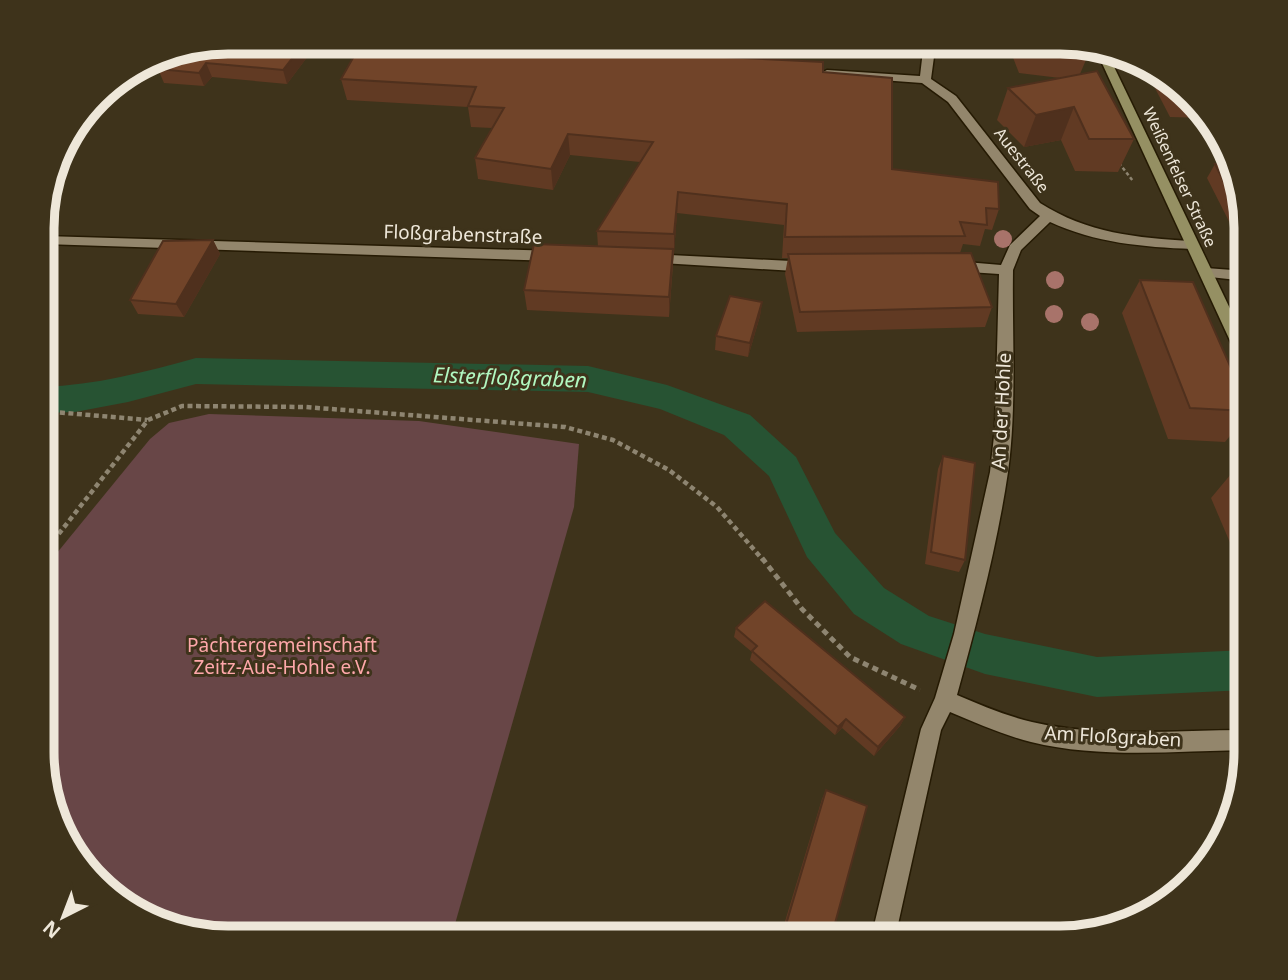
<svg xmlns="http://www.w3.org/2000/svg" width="1288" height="980" font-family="'Noto Sans',sans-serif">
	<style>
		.green { fill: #684647 }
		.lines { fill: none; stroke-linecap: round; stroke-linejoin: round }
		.canal { fill: #275333; fill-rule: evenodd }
		.street-casing { stroke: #251a03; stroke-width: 3 }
		.secondary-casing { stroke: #251a03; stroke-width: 3 }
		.path-far2 { stroke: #8e8571; stroke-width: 2.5; stroke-dasharray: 3.5 2.5; stroke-linecap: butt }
		.path-far1 { stroke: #8e8571; stroke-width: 4.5; stroke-dasharray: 5 3.5; stroke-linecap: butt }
		.path { stroke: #8e8571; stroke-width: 5; stroke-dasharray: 6 4.5; stroke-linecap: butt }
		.street { fill: #93866c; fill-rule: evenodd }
		.secondary { fill: #959063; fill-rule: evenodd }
		.tree { fill: #a8736a }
		.wall { fill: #613a23 }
		.shaded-wall { fill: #4f301d }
		.building { fill: #714429; stroke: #4f301d; stroke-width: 2 }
		.labels { text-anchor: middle; stroke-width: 6; stroke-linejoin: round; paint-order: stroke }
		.far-street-label { font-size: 16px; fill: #eee7d9; stroke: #3e331b }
		.street-label { font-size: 19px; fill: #eee7d9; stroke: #3e331b }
		.park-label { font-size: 19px; fill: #fea7aa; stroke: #3e331b }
		.water-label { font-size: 21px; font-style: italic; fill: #b1f8c1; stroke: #3e331b }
		.rim { fill: none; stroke: #eee7d9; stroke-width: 9 }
	</style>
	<rect width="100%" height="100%" fill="#3e331b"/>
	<path class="green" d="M209,414L419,421L579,444L574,507L451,938H217L158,924L106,892L61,834L42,764L43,570L150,439L169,423Z"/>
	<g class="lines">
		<path class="canal" d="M196,358L588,366L667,385L750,415L796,457L835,533L884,588L929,616L985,634L1097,657L1246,650V690L1097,697L985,674L901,644L854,614L807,557L769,476L724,435L660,409L588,392L196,384L128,402L75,412L43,413V387C96,385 145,372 196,358Z"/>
		<defs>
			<g id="street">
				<path d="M924,42H936L931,79L956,96L1040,203C1087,233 1137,238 1192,241L1199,245L1192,249C1143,247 1095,243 1050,222L1021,250L1013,270C1012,337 1017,406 1008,472C997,547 977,622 957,695C981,705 1006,716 1032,722C1101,738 1176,730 1246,730V750C1175,751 1100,759 1031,742C1003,735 976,723 950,712L941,730L895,938H871L921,729L935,698L954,634L990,472L995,427L999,274L954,271L947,266L954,261L1001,265L1010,245L1040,216L1030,209L948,102L922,83L827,76L821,73L827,70L920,76Z"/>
				<path d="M282,45L380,50L386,53L380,56L278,50L276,48Z"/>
				<path d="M44,236L556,251L563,256L556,261L44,244Z"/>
				<path d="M650,254L811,262L818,267L811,272L645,262V256Z"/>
				<path d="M1206,268L1246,271V281L1201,276V270Z"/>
			</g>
			<path id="secondary" d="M1095,48L1106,50L1246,342V364L1238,358Z"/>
		</defs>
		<use href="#street" class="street-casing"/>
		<use href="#secondary" class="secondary-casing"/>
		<path class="path-far2" d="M1119,163L1133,181"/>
		<g class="path-far1">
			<path d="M43,411L147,420"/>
			<path d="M43,554L148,420L182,406L305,407L565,427L613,440L669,470L717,507L763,560"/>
		</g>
		<path class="path" d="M762,558L802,609L850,657L920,690"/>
		<use href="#street" class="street"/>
		<use href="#secondary" class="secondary"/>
	</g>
	<g class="tree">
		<circle cx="1003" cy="239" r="9"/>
		<circle cx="1055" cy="280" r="9"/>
		<circle cx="1054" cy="314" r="9"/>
		<circle cx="1090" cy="322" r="9"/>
	</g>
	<g class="wall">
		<path d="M229,42H318L316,45L304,44L308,56L287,84L212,77L204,86L164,83L158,69Z"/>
		<path d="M362,42H748L746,58L823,72L892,169L999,209L992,230L985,229L980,246L963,244L960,253L992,307L985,327L797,332L785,274L788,258H782L784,225L677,213L669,317L527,310L524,290L598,247L597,231L640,162L570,155L553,190L478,179L475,158L492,128L471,127L468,107L347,100L341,79Z"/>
		<path d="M1007,42H1071L1091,48L1080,74L1134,139L1118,172L1075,171L1061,140L1024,147L997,120L1008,88L1060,78L1019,73Z"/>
		<path d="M1142,63L1182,88L1205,118L1170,117Z"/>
		<path d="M1215,164L1231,165L1246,228V255L1207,178Z"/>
		<path d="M213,240L220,254L184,317L138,314L130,300Z"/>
		<path d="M1140,280L1246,402V416L1225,442L1168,439L1122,313Z"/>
		<path d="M762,302L760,316L748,357L715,350L716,336Z"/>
		<path d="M943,456L965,560L959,572L925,564L938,469Z"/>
		<path d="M1236,468H1246V598L1230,557L1234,552L1211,498Z"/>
		<path d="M736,628L905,717L900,726L874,756L842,728L835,735L750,660L752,652L734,637Z"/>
		<path d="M826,790L831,938H780L822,799Z"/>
	</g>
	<g class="shaded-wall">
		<path d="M304,43L308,56L287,84L283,70Z"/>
		<path d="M206,63L212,77L204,86L199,73Z"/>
		<path d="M1074,107L1061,140L1024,147L1036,115Z"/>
		<path d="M568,134L570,155L553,190L551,169Z"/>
		<path d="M678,192L677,213L674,255V234Z"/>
		<path d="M213,240L220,254L184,317L176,304Z"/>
		<path d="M673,249L672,270L669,317V297Z"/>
		<path d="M762,302L760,316L748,357L750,343Z"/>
		<path d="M905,717L900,726L874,756L878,747Z"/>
		<path d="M846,719L842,728L835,735L838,727Z"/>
	</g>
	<g class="building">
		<path d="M229,42L304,43L283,70L206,63L199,73L158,69L175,51Z"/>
		<path d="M362,42H426L823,62V72L892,78V169L998,182L999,209L986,208L987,225L960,222L965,236L785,237L787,204L678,192L674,234L597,231L653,142L568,134L551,169L475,158L504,108L468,106L476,87L341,79Z"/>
		<path d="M1040,42H1071L1090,47L1091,48Z"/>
		<path d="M1097,71L1134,139H1089L1074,107L1036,115L1008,88Z"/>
		<path d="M1169,80L1182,88L1190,99H1179Z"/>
		<path d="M1215,164L1231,165L1244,221Z"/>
		<path d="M213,240L176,304L130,300L163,241Z"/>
		<path d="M534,244L673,249L669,297L524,290Z"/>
		<path d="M971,253L992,307L800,312L788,254Z"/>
		<path d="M1140,280L1193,282L1246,402V411L1190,408Z"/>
		<path d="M730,296L762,302L750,343L716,336Z"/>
		<path d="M943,456L975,463L965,560L931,552Z"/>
		<path d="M1236,468H1246V489Z"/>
		<path d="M765,601L905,717L878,747L846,719L838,727L752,651L757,646L736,628Z"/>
		<path d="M826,790L867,806L831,938H782Z"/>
	</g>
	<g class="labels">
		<g class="far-street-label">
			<text transform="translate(1022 160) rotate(52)" y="6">Auestraße</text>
			<text transform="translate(1180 177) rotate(65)" y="6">Weißenfelser Straße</text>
		</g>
		<g class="street-label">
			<text transform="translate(463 234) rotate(2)" y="7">Floßgrabenstraße</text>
			<text transform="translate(1001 411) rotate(-87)" y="7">An der Hohle</text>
			<text transform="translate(1113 736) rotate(3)" y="7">Am Floßgraben</text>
		</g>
		<g class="park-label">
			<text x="282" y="652">Pächtergemeinschaft<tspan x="282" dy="22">Zeitz-Aue-Hohle e.V.</tspan></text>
		</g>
		<g class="water-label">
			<text transform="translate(510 378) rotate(2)" y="7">Elsterfloßgraben</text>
		</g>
	</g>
	<path d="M0 0H1288V980H0ZM228 54H1060A174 174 0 0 1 1234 228V752A174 174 0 0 1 1060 926H228A174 174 0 0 1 54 752V228A174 174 0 0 1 228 54Z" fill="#3e331b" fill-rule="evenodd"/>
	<path class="rim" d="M228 54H1060A174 174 0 0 1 1234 228V752A174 174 0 0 1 1060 926H228A174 174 0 0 1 54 752V228A174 174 0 0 1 228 54Z"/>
	<g transform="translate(63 917) rotate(222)" stroke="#3e331b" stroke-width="5" paint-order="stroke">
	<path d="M0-5L12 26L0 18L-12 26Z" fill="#eee7d9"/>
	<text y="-10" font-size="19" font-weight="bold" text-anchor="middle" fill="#eee7d9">N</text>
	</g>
</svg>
